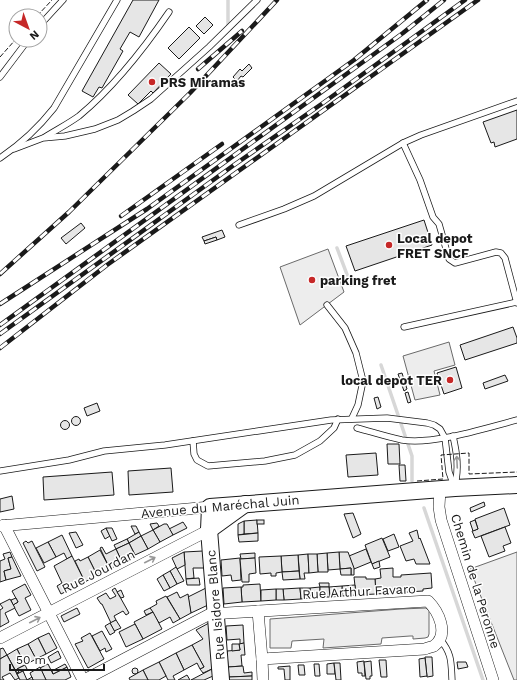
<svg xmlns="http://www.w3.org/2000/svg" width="517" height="680" font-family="'Work Sans',sans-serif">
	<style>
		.built { fill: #ededed; stroke: #6a6a6a }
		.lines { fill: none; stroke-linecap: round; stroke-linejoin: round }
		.stream { stroke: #d7d7d7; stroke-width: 3.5 }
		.building { fill: #e6e6e6; stroke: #1a1a1a }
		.lane-casing { stroke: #1a1a1a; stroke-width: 7 }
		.street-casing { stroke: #1a1a1a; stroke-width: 12 }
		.secondary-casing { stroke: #1a1a1a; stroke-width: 18 }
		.lane { stroke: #fff; stroke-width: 5.5 }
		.street { stroke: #fff; stroke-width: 11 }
		.secondary { stroke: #fff; stroke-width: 16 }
		.rail-casing { stroke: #1a1a1a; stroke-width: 4.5 }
		.rail { stroke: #fff; stroke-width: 3; stroke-dasharray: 9; stroke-linecap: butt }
		.fence { stroke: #1a1a1a; stroke-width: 1; stroke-dasharray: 5 2; stroke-linecap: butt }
		.oneway { stroke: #989898 }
		.poi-dot { fill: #c62828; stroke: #fff; stroke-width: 1.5 }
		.labels { text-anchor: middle; stroke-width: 3; stroke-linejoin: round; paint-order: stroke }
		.poi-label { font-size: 13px; font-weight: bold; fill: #1a1a1a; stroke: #fff; text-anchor: start }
		.street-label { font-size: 13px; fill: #1a1a1a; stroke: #fff }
	</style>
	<rect width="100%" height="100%" fill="#fff"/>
	<g class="built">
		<path d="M328,249L344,292L300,325L280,267Z"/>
		<path d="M449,342L455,365L434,371L440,395L415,400L403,356Z"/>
		<path d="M517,552V680H514L470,569Z"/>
		<path d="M426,608L429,611V634L428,637L425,638L413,639V636H410L382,638L381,644L323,648L324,639L292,641L291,648H270V619L401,609Z"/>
	</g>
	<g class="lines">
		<g class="stream">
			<path d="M228,0V25"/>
			<path d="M337,248L351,285"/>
			<path d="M381,365L412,456V481"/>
			<path d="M424,508L483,680"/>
		</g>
	</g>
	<g class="building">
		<path d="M133,0H159L139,37L130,32L120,49L123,51L102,88L99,87L93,97L82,91Z"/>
		<path d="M205,17L213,25L204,34L196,26Z"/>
		<path d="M189,27L200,38L179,59L168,48Z"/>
		<path d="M159,63L171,74L153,93L151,91L138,104L128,95Z"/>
		<path d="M249,64L252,68L243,77L241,76L237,81L233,77L240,69L242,71Z"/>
		<path d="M517,110V139L495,147L494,142L491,143L483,122Z"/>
		<path d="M424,220L432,245L355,271L346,246Z"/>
		<path d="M81,223L85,228L66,244L61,238Z"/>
		<path d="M222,230L225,237L217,240L216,237L204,241L202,237Z"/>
		<path d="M216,237L217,240L205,244L204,241Z"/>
		<path d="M513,327L517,338V343L465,360L460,345Z"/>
		<path d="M456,367L462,388L444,394L437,373Z"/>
		<path d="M402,373L407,389L404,391L398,374Z"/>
		<path d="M505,375L508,381L485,389L483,383Z"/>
		<path d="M408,392L411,402L408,403L405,393Z"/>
		<path d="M378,397L381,407L377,409L374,398Z"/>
		<path d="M97,403L100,411L87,416L84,408Z"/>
		<circle cx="76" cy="421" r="4.5"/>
		<circle cx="65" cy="425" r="4.5"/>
		<path d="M387,444H399L400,464H388Z"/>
		<path d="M376,453L378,475L348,477L346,455Z"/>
		<path d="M399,465H405L406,481H400Z"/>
		<path d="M171,468L173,492L129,495L128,471Z"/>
		<path d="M112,472L114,495L44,500L43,477Z"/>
		<path d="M12,496L14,509L0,512V499Z"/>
		<path d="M484,502L485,506L471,512L470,508Z"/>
		<path d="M504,508L510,525L475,538L472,531L478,529L475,519Z"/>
		<path d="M353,513L361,534L353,538L344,514Z"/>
		<path d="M257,520L258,533L244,534V521Z"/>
		<rect x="257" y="520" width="7" height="4"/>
		<path d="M475,520L478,529L473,531L470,522Z"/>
		<path d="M244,521V534L238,535V524Z"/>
		<path d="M183,522L187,528L173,535L169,529Z"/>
		<path d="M157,523L159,526L153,530L150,524Z"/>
		<path d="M164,524H167L173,535L160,542L153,530Z"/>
		<path d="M131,526H136L139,532L135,534Z"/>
		<path d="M505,527L511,543L503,546L505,551L489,557L481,536Z"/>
		<path d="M106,528L110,536L105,539L101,531Z"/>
		<path d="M106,528H112L117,539L112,541Z"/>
		<path d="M153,530L160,542L148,549L141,536Z"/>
		<path d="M417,530L419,539L420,538L430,564H416L414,559L406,561L400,546L413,541L409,533Z"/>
		<path d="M76,532L83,545L76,548L69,533Z"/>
		<path d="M139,532L141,536L129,543L127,539Z"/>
		<path d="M258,533V541L239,542L238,535Z"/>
		<path d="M394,534L399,547L388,551L383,539Z"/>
		<path d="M62,535L72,556L67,559L64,553L56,557L48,542Z"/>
		<path d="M141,536L148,549L135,555L129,543Z"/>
		<path d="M382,538L390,557L372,564L365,545Z"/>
		<path d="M127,539L129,543L116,549L114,545Z"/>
		<path d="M26,541L28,543L32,541L45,567L37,571L23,543Z"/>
		<path d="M48,542L56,557L44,563L36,548Z"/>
		<path d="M129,543L135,555L122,562L116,549Z"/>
		<path d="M102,547L106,554L116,549L122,562L110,569L100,548Z"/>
		<path d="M366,549L371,562L354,569L349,556Z"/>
		<path d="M100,550L110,569L97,575L88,557Z"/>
		<path d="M203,551L205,568H193L194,578L186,579L184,552Z"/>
		<path d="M10,552L12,557L8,558L11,569L4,571L6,580L0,582V561L5,559L3,554Z"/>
		<path d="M184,552L185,565L177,569L172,558Z"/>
		<path d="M339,552H348L354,568V575H351V568L340,569Z"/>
		<path d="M339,552L340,569L328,570L327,553Z"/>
		<path d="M255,553V558L241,559L240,554Z"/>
		<path d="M327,553L328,572H318L317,554Z"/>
		<path d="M308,554L309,573H304L305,579H300L298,555Z"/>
		<path d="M308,554H317L318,572L309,573Z"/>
		<path d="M298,555L299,571L282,572L281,556Z"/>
		<path d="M72,556L85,582L61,594L57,586L62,583L54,566Z"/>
		<path d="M281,556L282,572L276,573V576H271V573L260,574L259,557Z"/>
		<path d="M12,557L21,576L6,580L4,571L11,569L8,558Z"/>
		<path d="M88,557L97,575L85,582L75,561L79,559L80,561Z"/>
		<path d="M240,558L241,580L232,581L231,575L222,576L221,560Z"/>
		<path d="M255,558L256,573L249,574V582H242L240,559Z"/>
		<path d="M379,561L380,567L374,569L372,564Z"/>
		<path d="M176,567L184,581L177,584L170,571Z"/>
		<path d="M351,568V575H341L340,569Z"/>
		<path d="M393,568V577H401V575L431,573L432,588L423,589V591L376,594L375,579L381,578L380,569Z"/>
		<path d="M170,571L177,584L170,588L163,575Z"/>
		<path d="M299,571L300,579L283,580L282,572Z"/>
		<path d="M163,575L170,588L164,591L157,579Z"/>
		<path d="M354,577H366V579H375L376,594L356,595Z"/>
		<path d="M199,578L200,585H187L186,579Z"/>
		<path d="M319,583H329V587H320Z"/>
		<path d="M25,584L31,595L25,598L31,610L19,616L13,605L18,602L12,591Z"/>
		<path d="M260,584L261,601L242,602L241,587H243V585Z"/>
		<path d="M355,585L356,595L342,596V586Z"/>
		<path d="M342,586V596L330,597L329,587Z"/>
		<path d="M241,587L242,602L224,604L223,588Z"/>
		<path d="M320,587V597L310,598V588Z"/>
		<path d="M320,587H329L330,597H320Z"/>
		<path d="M115,588L129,613L126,615L123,611L114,616L116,620L111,623L102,604H101L97,598L106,593L110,599L116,596L112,590Z"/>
		<path d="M206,588L208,605L191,613L188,597Z"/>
		<path d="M300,588L301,599L284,600L283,589Z"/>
		<path d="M300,588H310V598L301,599Z"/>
		<path d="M276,589H283L284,600H276Z"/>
		<path d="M276,589V600L261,601V590Z"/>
		<path d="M121,590L124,597L121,598L117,592Z"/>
		<path d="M177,592L180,598L188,594L191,613L180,619L167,597Z"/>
		<path d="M166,596L180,619L173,623L170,617L159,623L150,608L157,604L156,601Z"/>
		<path d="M16,598L18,602L13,605L11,600Z"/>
		<path d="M10,599L15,608L5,613L9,622L0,627V610L3,608L0,604Z"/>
		<path d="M77,608L80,614L64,622L61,616Z"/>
		<path d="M150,608L153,612L146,615L144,611Z"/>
		<path d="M153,612L162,629L143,639L134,622Z"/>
		<path d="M116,620L121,628L114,631L110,623Z"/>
		<path d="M110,623L115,632L110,635L105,626Z"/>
		<path d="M209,623L212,669L203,673L200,669L204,667L192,645L203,639L196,630Z"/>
		<path d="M135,624L143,639L126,647L119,632Z"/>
		<path d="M243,625L244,643L240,644V639L227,640L226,626Z"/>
		<path d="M102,631L112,649L106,652L105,648L100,651L92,636Z"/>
		<path d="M49,633L57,648L46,654L38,638Z"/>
		<path d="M90,633L104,659L88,668L75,644L83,641L81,638Z"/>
		<path d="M38,638L46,654L36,659L28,644Z"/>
		<path d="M244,643L245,655H241L242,666L228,667L227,651L240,650L239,644Z"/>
		<path d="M28,644L36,659L25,665L17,649Z"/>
		<path d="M232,644H239L240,650L232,651Z"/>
		<path d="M192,645L204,667L200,669L197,663L184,670L176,653Z"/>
		<path d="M3,648L7,655L0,659V649Z"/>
		<path d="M17,649L25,665L17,669L19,672L17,673L7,655Z"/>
		<path d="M58,651L61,658L51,663L48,657Z"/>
		<path d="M176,653L184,670L173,676L175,680H168L159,662Z"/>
		<path d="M7,655L19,678L15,680L10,673L2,677L4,680H0V659Z"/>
		<path d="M425,657H432L433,676L427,677Z"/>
		<path d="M425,658L427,676L420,677L419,659Z"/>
		<path d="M379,660H386L387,677H381Z"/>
		<path d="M364,661L365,676H362V673H358L357,662Z"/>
		<path d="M371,661L372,676H370V679H366L364,662Z"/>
		<path d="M159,662L166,676L159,680H148L143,670Z"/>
		<path d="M457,662H466L468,667L458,669Z"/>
		<path d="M334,663L335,674H327V664Z"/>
		<path d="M334,663H340L341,680H336Z"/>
		<path d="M48,664L53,674L67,667L71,677L65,680H46L40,668Z"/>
		<path d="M65,664L67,667L53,674L52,671Z"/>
		<path d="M314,664H319L320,676H315Z"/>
		<path d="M25,665L27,669L17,674V673L19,672L17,669Z"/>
		<path d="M298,665H304L305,675H299Z"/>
		<path d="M243,666L244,673L252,672V676L229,677L228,667Z"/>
		<path d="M290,666V680H285L284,669H278V667Z"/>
		<path d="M40,667L46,680H33L30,673Z"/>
		<circle cx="135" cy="671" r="3"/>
		<path d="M212,669L213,676L204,680H191Z"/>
		<path d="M143,670L148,680H130L129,678Z"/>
		<path d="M23,671L27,680L32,677L33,680H20L17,674Z"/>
		<path d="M187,675L190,680H178Z"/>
		<path d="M252,676V680H229V677Z"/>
	</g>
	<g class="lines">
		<defs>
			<g id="lane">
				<path d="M40,25L63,0"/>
				<path d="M0,77L28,40"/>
				<path d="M45,137C56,130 68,124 79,116C114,87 143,50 169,12"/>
				<path d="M403,143L420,180L433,217L439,224L449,259L455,263L496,252L501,253L505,258L517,303"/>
				<path d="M14,149L43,138L65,136L95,129L118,120L133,111L151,99L209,47L257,0"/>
				<path d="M0,158C21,144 39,127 54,108L117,0"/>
				<path d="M239,225L284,209L314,196L403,143L421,135L517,101"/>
				<path d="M327,305L345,328L356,353L363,381L358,405L352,418"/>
				<path d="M404,327L517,302"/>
				<path d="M357,428C372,432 387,437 402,440C435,445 485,428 517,420"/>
				<path d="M453,436C457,454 459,467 455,486"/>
				<path d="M193,441L194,454L197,460L208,466L265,461L295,455L320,441L334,428L338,419"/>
				<path d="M0,471L69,460L104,451L165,445L331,420L387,418L427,423L434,425L440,429L445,438L449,472L454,486"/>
				<path d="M440,639C452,654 451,661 452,680"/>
			</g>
			<g id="street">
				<path d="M440,489L439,507L441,520L493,680"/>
				<path d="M4,525L83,680"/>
				<path d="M0,526L210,507"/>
				<path d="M258,611L262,659"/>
				<path d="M0,638L209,530"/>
				<path d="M84,680L210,614L428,601C438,611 450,634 434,646C431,647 427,648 425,649L262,659L263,680"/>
			</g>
			<g id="secondary">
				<path d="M209,530L245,504"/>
				<path d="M221,680L209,530L210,507L455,488L517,485"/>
			</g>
		</defs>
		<use href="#lane" class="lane-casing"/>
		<use href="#street" class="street-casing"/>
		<use href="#secondary" class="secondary-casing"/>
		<use href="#lane" class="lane"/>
		<use href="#street" class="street"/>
		<use href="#secondary" class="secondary"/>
		<defs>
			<g id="rail">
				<path d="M198,69L242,31"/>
				<path d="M121,216L222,144"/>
				<path d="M0,274L69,212L190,93L277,0"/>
				<path d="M0,304L147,209L354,60L427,0"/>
				<path d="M0,325L403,33L444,0"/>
				<path d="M0,334L234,165L323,103L465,0"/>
				<path d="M0,348L107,265L478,0"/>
			</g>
		</defs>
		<use href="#rail" class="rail-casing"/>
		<use href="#rail" class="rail"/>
		<g class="fence">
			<path d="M37,16L52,0"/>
			<path d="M0,57L16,39"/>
			<path d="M417,481L443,479L441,455L469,453V474L517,472"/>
		</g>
	</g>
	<defs><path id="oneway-shaft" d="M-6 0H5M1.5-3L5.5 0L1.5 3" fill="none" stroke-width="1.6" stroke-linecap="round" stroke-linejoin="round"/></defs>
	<g class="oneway">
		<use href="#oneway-shaft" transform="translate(457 462) rotate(-93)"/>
		<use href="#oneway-shaft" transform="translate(150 560) rotate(-27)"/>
		<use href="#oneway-shaft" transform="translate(35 620) rotate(-27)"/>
	</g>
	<g class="poi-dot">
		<circle cx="152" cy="82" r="4"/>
		<circle cx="389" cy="245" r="4"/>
		<circle cx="312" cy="280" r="4"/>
		<circle cx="450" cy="380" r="4"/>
	</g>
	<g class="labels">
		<g class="poi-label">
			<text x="160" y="87">PRS Miramas</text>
			<text x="397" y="243">Local depot<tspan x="397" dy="15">FRET SNCF</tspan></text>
			<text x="320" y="285">parking fret</text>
			<text x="442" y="385" text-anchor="end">local depot TER</text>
		</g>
		<g class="street-label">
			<text transform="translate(220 506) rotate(-5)" y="5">Avenue du Maréchal Juin</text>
			<text transform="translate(98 571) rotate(-27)" y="5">Rue Jourdan</text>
			<text transform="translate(476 581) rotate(73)" y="5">Chemin de la Peronne</text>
			<text transform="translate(359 591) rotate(-3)" y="5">Rue Arthur Favaro</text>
			<text transform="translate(215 605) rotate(-95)" y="5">Rue Isidore Blanc</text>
		</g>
	</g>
	<g transform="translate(28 28) rotate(139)"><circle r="19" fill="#ffffff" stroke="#a3a3a3"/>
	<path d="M0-3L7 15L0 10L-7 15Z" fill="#c62828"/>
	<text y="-6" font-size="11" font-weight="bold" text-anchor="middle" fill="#1a1a1a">N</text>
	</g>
	<path d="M10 664v6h94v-6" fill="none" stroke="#1a1a1a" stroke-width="2"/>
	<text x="16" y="664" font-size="12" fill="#1a1a1a" stroke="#ffffff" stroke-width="3" paint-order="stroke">50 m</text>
</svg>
